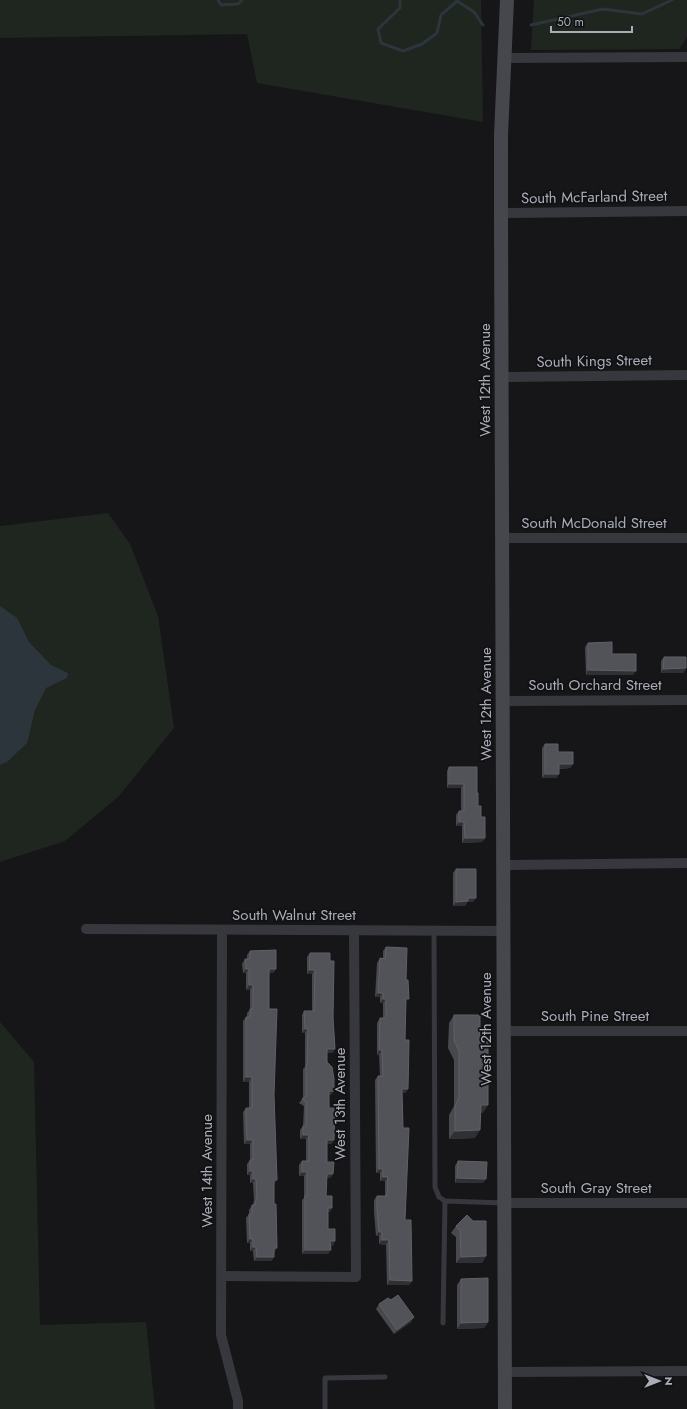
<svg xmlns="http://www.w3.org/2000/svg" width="687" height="1409" font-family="Jost,sans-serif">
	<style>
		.green { fill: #1e261f }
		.water { fill: #2c353c }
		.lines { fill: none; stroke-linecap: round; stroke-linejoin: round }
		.stream { stroke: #2c353c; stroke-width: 3 }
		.service { stroke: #37383d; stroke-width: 5 }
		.minor { stroke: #37383d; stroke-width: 10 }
		.secondary { stroke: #45474d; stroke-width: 14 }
		.wall { fill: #47494d }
		.shaded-wall { fill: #2f3033 }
		.building { fill: #525359; stroke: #5f6168 }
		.labels { text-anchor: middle; stroke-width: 3.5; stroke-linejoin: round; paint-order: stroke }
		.street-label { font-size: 15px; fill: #a8adb8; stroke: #111113 }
	</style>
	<rect width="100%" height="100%" fill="#161618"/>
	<g class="green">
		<path d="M0,0H481L483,122L257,83L247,34L0,38Z"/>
		<path d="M534,0H687V37L679,49L531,50Z"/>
		<path d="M108,513L130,544L158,616L174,728L118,797L65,841L0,862V526Z"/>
		<path d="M0,1022L34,1062L40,1325L146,1322L155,1409H0Z"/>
	</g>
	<path class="water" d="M0,606L17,618L29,642L51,665L68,673L67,678L46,688L35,710L27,743L7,762L0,765Z"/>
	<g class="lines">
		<g class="stream">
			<path d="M218,0L221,5L238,4L242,0"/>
			<path d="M400,0V8L378,29L381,43L403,51L422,44L437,33L441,15L457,1L474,12L483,25"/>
			<path d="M531,25L603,9L642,14L672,0"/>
		</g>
		<g class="service">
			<path d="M434,932L435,1187L439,1197L445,1201"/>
			<path d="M443,1323L445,1201L504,1203"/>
			<path d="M325,1409V1378L385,1377"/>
		</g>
		<g class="minor">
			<path d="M505,58L687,57"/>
			<path d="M501,213L687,211"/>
			<path d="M502,377L687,375"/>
			<path d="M502,538H687"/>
			<path d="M503,701L687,700"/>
			<path d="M502,865L687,863"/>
			<path d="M86,929L502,931"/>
			<path d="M222,930L221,1335L238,1401V1409"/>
			<path d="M503,1031H687"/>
			<path d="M504,1203H687"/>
			<path d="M222,1276L356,1277L354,930"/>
			<path d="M505,1372L687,1371"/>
		</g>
		<path class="secondary" d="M505,1409L501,213V135L507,0"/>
	</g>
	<g class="wall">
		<path d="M588,643L612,654L633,675H586L585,647Z"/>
		<path d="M664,657L686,668L683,673H661V661Z"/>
		<path d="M545,744L558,752L573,764L570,768L559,769V774L556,778H542V748Z"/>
		<path d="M449,767L477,793L478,806L481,817L485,838L482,842L462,843V826H456V815L459,811H461V788H447V771Z"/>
		<path d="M456,869L473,902H467L465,906H453V873Z"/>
		<path d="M386,947L406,980L405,1040L408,1089L405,1093H402L405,1220L412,1281L409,1285H387L386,1245L379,1244V1236H376L374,1212V1200L377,1196H385V1181H380V1173H376L375,1080L378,1076H380L379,1055H377V1023L380,1018H383V1003H380V997H375L377,963L380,958L383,959V951Z"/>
		<path d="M250,951L276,969L273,973H269V1009L274,1095V1204L277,1248L274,1252V1257L271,1261H254L253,1251H250V1243H247L246,1218L249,1214V1210L252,1205H253L254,1200L253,1183H250V1175H247V1164L250,1160V1144H244L243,1112L246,1108H249V1082H243V1021L246,1017H247V1013L250,1010V990H246V973H243L242,964L245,959H247V955Z"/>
		<path d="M310,953L330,961L335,1049L332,1053H327V1062L331,1095H329V1108L334,1140L331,1144H327V1162L333,1174L330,1178H327L326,1196L330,1212H328V1229L333,1246H331L328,1254H302V1200L304,1198V1176H299V1165L302,1161H306V1139H300V1130L303,1126L304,1106L299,1103L303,1098V1069L305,1067V1033H302V1015L304,1011H312V974H307V957Z"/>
		<path d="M454,1015L483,1113H480L475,1138L449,1139V1115L454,1106V1060L448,1048L449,1023Z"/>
		<path d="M458,1161L483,1183H455V1166Z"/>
		<path d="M456,1226L486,1256L482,1263H456V1237L451,1233Z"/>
		<path d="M461,1279L488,1322L484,1328L457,1329V1285Z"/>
		<path d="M391,1300L414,1317L411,1322L394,1334L376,1309L379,1304Z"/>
	</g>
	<g class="shaded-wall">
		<path d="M686,668L683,673H661L663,669Z"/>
		<path d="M588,670L636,671L633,675H586Z"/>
		<path d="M559,764H573L570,768L556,769Z"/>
		<path d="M545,774H559L556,778H542Z"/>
		<path d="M449,784H464L461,788H447Z"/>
		<path d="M459,822H464L462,826H456Z"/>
		<path d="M465,838H485L482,842L462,843Z"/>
		<path d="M468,898H476L473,902H467L465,906H453L456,902Z"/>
		<path d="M246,969H249L246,973H243Z"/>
		<path d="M269,969H276L273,973H266Z"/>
		<path d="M309,970H315L312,974H307Z"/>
		<path d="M249,985H253L250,990H246Z"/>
		<path d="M378,993H383L380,997H375Z"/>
		<path d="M383,999H386L383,1003H380Z"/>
		<path d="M305,1029H308L305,1033H302Z"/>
		<path d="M327,1049H335L332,1053H324Z"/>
		<path d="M379,1050H382L379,1055H377Z"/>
		<path d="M246,1077H252L249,1082H243Z"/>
		<path d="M402,1089H408L405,1093H399Z"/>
		<path d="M329,1091H334L331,1095H326Z"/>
		<path d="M481,1105H488L483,1113H475Z"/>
		<path d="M480,1130L475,1138L449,1139L455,1131Z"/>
		<path d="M303,1135H309L306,1139H300Z"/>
		<path d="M247,1140H253L250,1144H244Z"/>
		<path d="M327,1140H334L331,1144H325Z"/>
		<path d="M379,1169H383L380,1173H376Z"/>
		<path d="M250,1171H253L250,1175H247Z"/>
		<path d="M302,1172H307L304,1176H299Z"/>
		<path d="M327,1174H333L330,1178H324Z"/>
		<path d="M383,1177H388L385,1181H380Z"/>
		<path d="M457,1178L486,1179L483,1183H455Z"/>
		<path d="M253,1179H256L253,1183H250Z"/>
		<path d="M274,1180H277L274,1184H271Z"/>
		<path d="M328,1208H332L330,1212H326Z"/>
		<path d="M379,1232H382L379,1236H376Z"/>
		<path d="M250,1239H253L250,1243H247Z"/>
		<path d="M382,1240H389L386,1245L379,1244Z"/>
		<path d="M330,1241H335L333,1246H328Z"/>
		<path d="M253,1247H256L253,1251H250Z"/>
		<path d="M274,1248H277L274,1252H271Z"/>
		<path d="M305,1250H331L328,1254H302Z"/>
		<path d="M486,1256L482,1263H456L461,1257Z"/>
		<path d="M257,1257H274L271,1261H254Z"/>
		<path d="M390,1280L412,1281L409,1285H387Z"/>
		<path d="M414,1317L411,1322L394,1334L397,1330Z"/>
		<path d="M488,1322L484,1328L457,1329L461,1323Z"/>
	</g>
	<g class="building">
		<path d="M612,642V654H636V671L588,670V643Z"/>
		<path d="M664,657H686V668L663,669Z"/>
		<path d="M545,744H558V752H573V764H559V774H545Z"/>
		<path d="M449,767H477V793H478V806H481V817H485V838H465L464,822H459V811H464V784H449Z"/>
		<path d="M456,869H476V898H468V901L456,902Z"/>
		<path d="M386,947L407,948L406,980H408L409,999H406L405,1040H409L408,1089H402L403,1128H409L405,1220H411L412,1281L390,1280L389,1240H382V1232H379L377,1208V1196H387L388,1177H383V1169H379L378,1076H383L382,1050H379L380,1018H386V999H383V993H378L380,958L385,959Z"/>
		<path d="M276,950V969H269V1009H277L274,1095L277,1180H274V1204H276L277,1248H274V1257H257L256,1247H253V1239H250L249,1214H252V1205H255L257,1195L256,1179H253V1171H250V1160H253V1140H247L246,1120V1108H252V1077H246V1017H250V1009H253V985H249V969H246L245,959H250V951Z"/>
		<path d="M310,953H330V961H334L333,1018L335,1049H327V1062L332,1067L334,1079V1091H329V1108H335L334,1140H327V1162H334L333,1174H327L326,1196H332V1208H328V1229H335V1241H330L331,1250H305V1196H307V1172H302V1161H309V1135H303V1126H306V1102L302,1099L306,1096V1065H307L308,1029H305L304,1011H314L315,970H309Z"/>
		<path d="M454,1015H480V1040H488V1105H481L480,1130L455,1131V1106L459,1098V1051L454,1040Z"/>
		<path d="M458,1161L487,1162L486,1179L457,1178Z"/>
		<path d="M467,1215L473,1221H486V1256L461,1257L460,1231L456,1226Z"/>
		<path d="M488,1278V1322L461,1323V1279Z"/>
		<path d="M398,1295L414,1317L397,1330L379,1304L388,1298L391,1300Z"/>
	</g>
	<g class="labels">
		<g class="street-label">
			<text transform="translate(594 197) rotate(-1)" y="5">South McFarland Street</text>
			<text transform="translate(594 361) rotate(-1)" y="5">South Kings Street</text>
			<text transform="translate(485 380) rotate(-90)" y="5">West 12th Avenue</text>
			<text x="594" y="528">South McDonald Street</text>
			<text x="595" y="690">South Orchard Street</text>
			<text transform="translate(486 704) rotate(-90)" y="5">West 12th Avenue</text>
			<text x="294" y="920">South Walnut Street</text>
			<text x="595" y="1021">South Pine Street</text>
			<text transform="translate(486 1029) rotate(-90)" y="5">West 12th Avenue</text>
			<text transform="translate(340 1104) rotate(-90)" y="5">West 13th Avenue</text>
			<text transform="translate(207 1171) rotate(-90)" y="5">West 14th Avenue</text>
			<text x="596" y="1193">South Gray Street</text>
		</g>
	</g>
	<g transform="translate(659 1381) rotate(90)" stroke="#111113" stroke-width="3" paint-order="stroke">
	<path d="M0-3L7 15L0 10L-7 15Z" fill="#a8adb8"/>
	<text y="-6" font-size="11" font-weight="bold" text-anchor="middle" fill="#a8adb8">N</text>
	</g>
	<path d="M551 26v6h81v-6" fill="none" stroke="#a8adb8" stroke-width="2"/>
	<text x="557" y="26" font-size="12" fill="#a8adb8" stroke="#111113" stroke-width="3" paint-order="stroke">50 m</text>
</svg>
